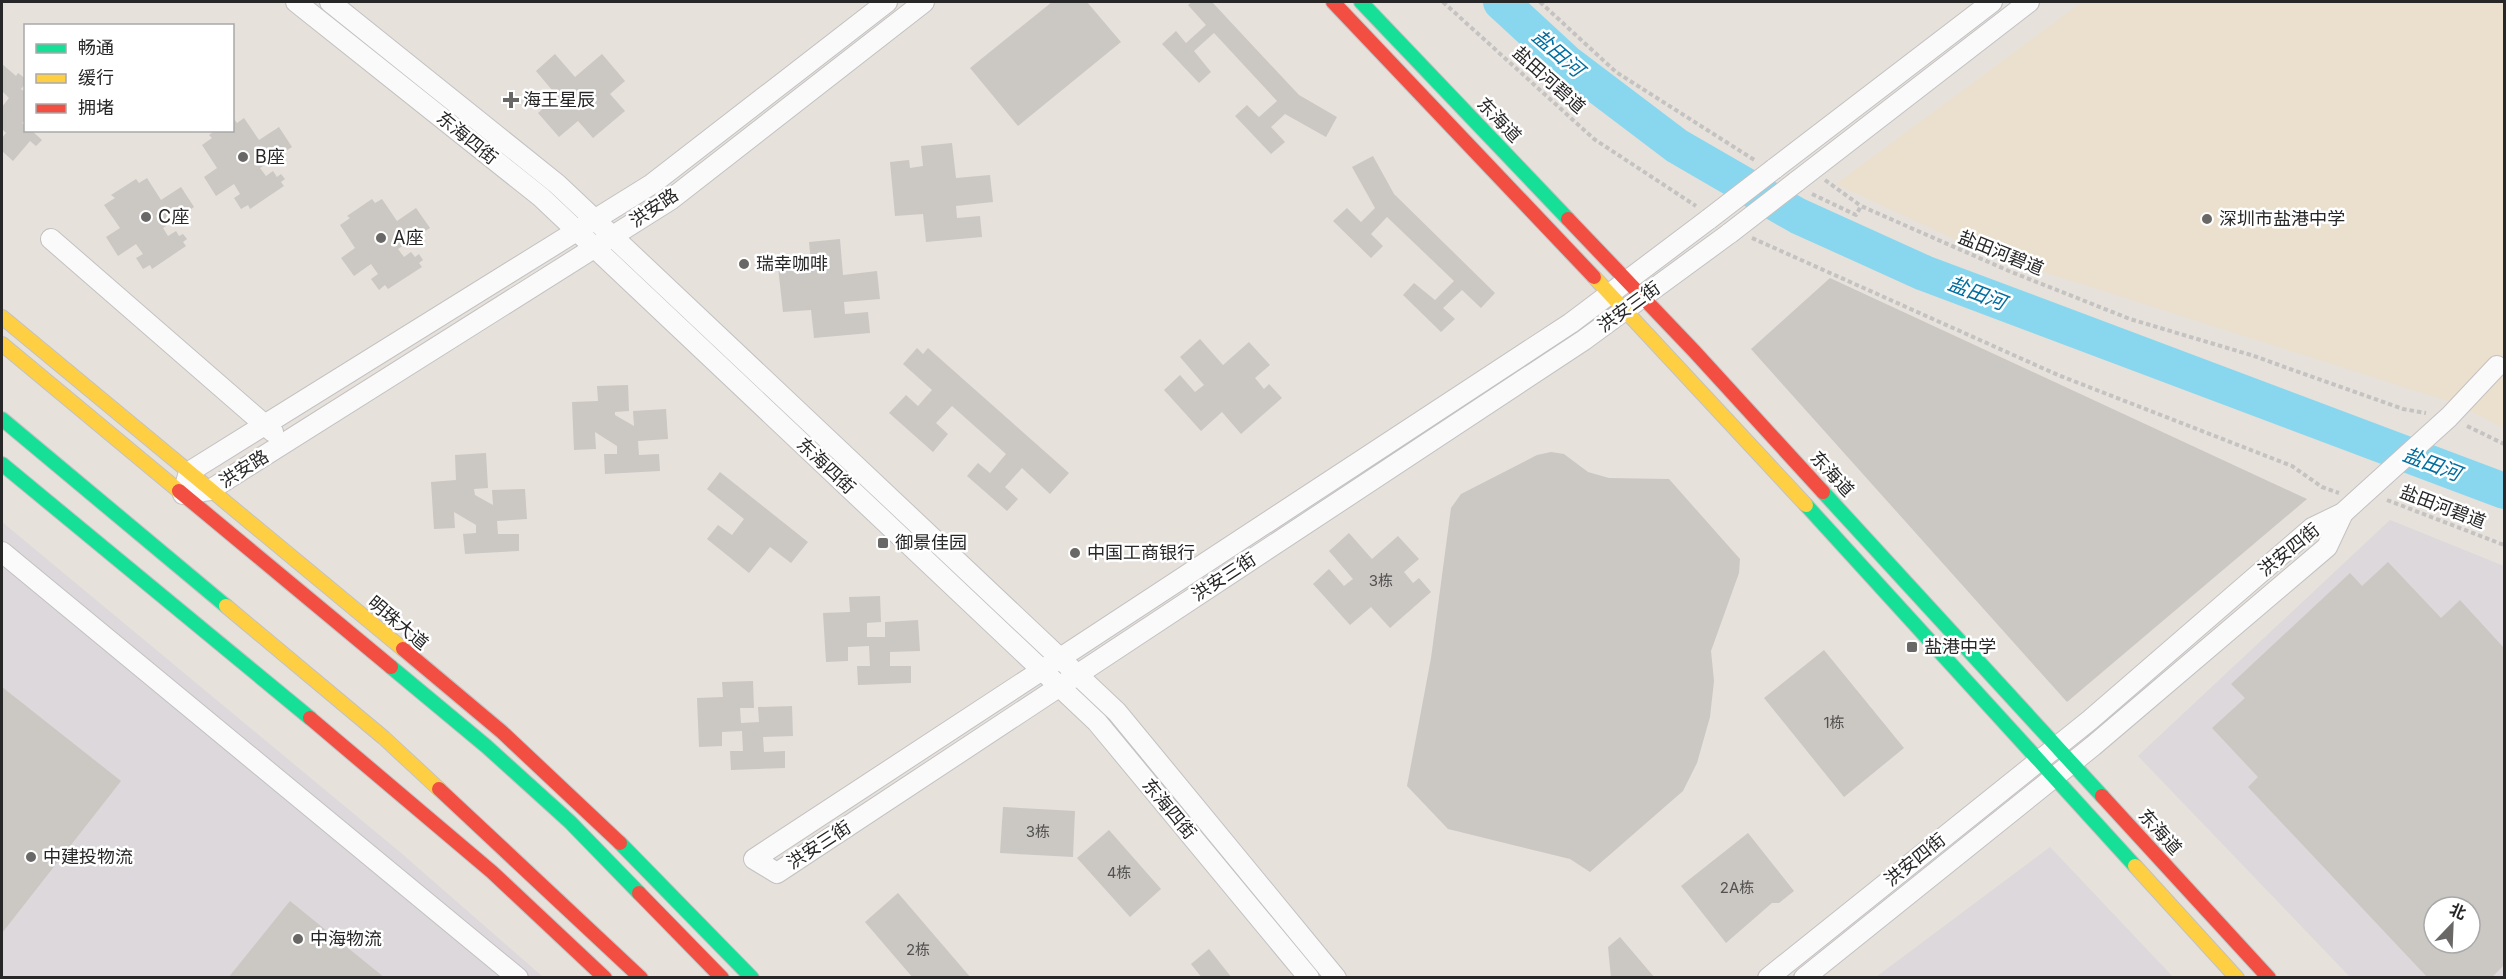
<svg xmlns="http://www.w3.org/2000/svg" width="2506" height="979" font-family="Inter,'Noto Sans SC',sans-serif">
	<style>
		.industrial { fill: #dcd8db; fill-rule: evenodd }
		.education { fill: #ebe0ce }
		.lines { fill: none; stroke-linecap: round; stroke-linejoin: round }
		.river { stroke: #88d7ef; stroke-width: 36 }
		.building { fill: #cbc7c3; fill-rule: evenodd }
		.street-casing { stroke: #c3c1c2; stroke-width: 22 }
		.fast-casing { stroke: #c3c1c2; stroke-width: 16 }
		.slow-casing { stroke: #c3c1c2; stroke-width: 16 }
		.jam-casing { stroke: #c3c1c2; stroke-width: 16 }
		.path { stroke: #c4c3c2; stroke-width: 4; stroke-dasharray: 4.5 3; stroke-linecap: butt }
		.street { stroke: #fbfafa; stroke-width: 20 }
		.fast { stroke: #16e098; stroke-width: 14 }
		.slow { stroke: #ffcf43; stroke-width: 14 }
		.jam { stroke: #f24e42; stroke-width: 14 }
		.street-bridge-casing { stroke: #c3c1c2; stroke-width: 22; stroke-linecap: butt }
		.street-bridge { stroke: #fbfafa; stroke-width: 20 }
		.poi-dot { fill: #6a6866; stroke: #fff; stroke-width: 2 }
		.labels { text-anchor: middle; stroke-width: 5; stroke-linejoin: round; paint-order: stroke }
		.number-label { font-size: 15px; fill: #525150 }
		.street-label { font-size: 18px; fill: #272727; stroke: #fff }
		.poi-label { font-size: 18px; fill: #272727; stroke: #fff; text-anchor: start }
		.water-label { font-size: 20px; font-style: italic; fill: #026ea0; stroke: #fff }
	</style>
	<rect width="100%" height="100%" fill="#e6e1db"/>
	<g class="industrial">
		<path d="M2390,520L2504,566V977H2350L2138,756ZM2434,907H2470V943H2434Z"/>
		<path d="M2,522L401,853L543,977H2Z"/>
		<path d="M2050,847L2173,977H1876Z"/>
	</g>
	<path class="education" d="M2082,2H2504V428L2454,403L1984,253L1836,184Z"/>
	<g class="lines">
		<path class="river" d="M1501,2L1566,62L1677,146L1798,216L1924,273L2504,491"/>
	</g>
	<g class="building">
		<path d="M1052,2H1087L1121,42L1018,126L970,68Z"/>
		<path d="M1192,2H1212L1299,95L1337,117L1326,137L1285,114L1271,127L1285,142L1271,154L1235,116L1247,105L1259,117L1277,101L1214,33L1194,51L1211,72L1199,83L1162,44L1176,31L1186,43L1206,25L1188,5Z"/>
		<path d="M555,54L575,77L602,54L625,81L610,94L625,111L593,138L578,121L559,137L538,113L557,96L536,71Z"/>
		<path d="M2,64L16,76L18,73L26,79V83L21,89L26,93V119L22,123L26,126V130H31L42,140L36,146L30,141L13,161L2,151V138L6,133L2,129V107L9,98L2,91Z"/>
		<path d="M244,118L259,140L279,127L292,147L260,168L266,176L273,171L277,177L281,174L285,179L281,182L284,186L250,209L248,205L241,209L234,198L240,194L234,184L216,196L204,177L217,168L202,145L212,138L209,135L216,130H232L234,119L237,123Z"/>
		<path d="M952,143L956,178L990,175L993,202L956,206L957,218L980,216L982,237L926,242L923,214L895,216L890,162L909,160L910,168L923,166L921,146Z"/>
		<path d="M1373,156L1394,194L1495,293L1481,308L1462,290L1443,308L1455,319L1441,332L1403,295L1414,283L1435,300L1454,281L1387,217L1371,234L1383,246L1371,258L1333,221L1347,208L1361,222L1375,208L1352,167Z"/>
		<path d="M147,178L161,200L181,187L194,207L163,228L168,236L176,231L179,236L183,234L187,239L183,242L186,246L152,269L150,265L143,269L136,258L143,254L136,244L118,256L106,237L120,228L104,205L115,198L111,195L136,179L139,183Z"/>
		<path d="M372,199L375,203L382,199L397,221L416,208L430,228L398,249L404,257L411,252L415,257L419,254L423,260L419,263L422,267L388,289L385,285L379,290L371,279L378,274L371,264L354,276L341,258L355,248L340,225L350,218L347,216Z"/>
		<path d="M840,239L843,275L877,271L880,299L844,302L845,314L868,312L870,333L814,338L811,310L783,312L777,258L796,257L797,264L811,262L809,242Z"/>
		<path d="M1830,278L2307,499L2067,702L1751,349Z"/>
		<path d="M1200,339L1223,365L1249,342L1270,365L1255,378L1264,389L1269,384L1282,398L1241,434L1222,412L1201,431L1164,390L1180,375L1195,392L1204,385L1180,357Z"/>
		<path d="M917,348L923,354L928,348L1069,473L1050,494L1022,468L1005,487L1018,499L1007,511L967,476L978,463L990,473L1006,454L952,406L936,423L948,434L933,452L889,413L906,395L918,406L932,390L903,364Z"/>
		<path d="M628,385L629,411L615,412V415L634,426L633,411L666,409L668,439L638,441L639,455L659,454L660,471L605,474L604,454H617V446L595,432L596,449L574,450L572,402L598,401L597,386Z"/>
		<path d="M1551,452L1564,454L1588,472L1609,478L1669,479L1740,559L1739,573L1711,651L1714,681L1710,717L1697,763L1683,791L1590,872L1570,859L1448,829L1407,786L1431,658L1451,508L1461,494L1537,455Z"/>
		<path d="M486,453L488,488L474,489L475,495L493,505L492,490L525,489L527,519L497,521L498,534H519V551L465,554L463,534L476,533V525L454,512L455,528L434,529L431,482L456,480L455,455Z"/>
		<path d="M720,472L808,542L791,563L770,547L749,573L707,539L718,525L732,535L744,519L707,489Z"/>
		<path d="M1349,533L1372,559L1398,536L1419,559L1404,572L1413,583L1419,578L1431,592L1390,628L1371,607L1350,625L1313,584L1329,569L1344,586L1353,579L1329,551Z"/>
		<path d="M2388,562L2441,618L2460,600L2504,648V965L2491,978H2428L2248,787L2258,777L2212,728L2245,698L2231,684L2350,573L2362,586ZM2434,907H2470V943H2434Z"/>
		<path d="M880,596L881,622L867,623V637H885V622L918,620L920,651L890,652V666H911V683L858,685L857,666H870L869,646L848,647V661L826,662L823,613L850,612L849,597Z"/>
		<path d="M1824,650L1904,748L1844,797L1764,698Z"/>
		<path d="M753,681L754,708H740L741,723L759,722L758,707L792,706L793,736L763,737L764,752L785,751V768L731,770L730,751H743L742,731L722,732V746L699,747L697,698L723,697L722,682Z"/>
		<path d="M2,687L121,781L2,933Z"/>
		<path d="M1003,807L1075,811L1073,857L1000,853Z"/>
		<path d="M1109,830L1161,889L1130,917L1077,858Z"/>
		<path d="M1748,833L1794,891L1779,903H1772L1726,943L1681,886Z"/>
		<path d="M898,893L971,978H913L865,922Z"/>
		<path d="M290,901L385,978H228Z"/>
		<path d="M1620,937L1655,978H1611L1608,947Z"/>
		<path d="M1209,949L1232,978H1202L1191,964Z"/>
	</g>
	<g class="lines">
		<defs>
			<g id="street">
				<path d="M296,2L541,197L1097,722L1309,978"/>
				<path d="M330,2L557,184L1117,712L1336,978"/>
				<path d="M887,2L652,184L189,472L183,494L210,490L670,200L924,2"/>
				<path d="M1774,169L1992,2"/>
				<path d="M1796,182L2029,2"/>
				<path d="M1709,219L1571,323L754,859L777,873L1584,340L1730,233"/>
				<path d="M51,239L273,432"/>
				<path d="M2,552L518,978"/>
				<path d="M1768,978L2090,720L2312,528L2343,513L2449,417L2497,366"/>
				<path d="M1804,978L2093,746L2327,547L2343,513"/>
			</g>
			<g id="fast">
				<path d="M1361,2L1568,219"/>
				<path d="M2,419L226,606"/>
				<path d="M2,464L310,718"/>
				<path d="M1823,492L2102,796"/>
				<path d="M1806,505L2135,866"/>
				<path d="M391,667L486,746L570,822L639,893"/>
				<path d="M620,843L752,978"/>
			</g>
			<g id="slow">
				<path d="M1594,277L1806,505"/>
				<path d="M2,317L403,649"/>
				<path d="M2,344L179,491"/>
				<path d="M226,606L384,738L439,789"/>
				<path d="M2135,866L2237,978"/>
			</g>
			<g id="jam">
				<path d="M1333,2L1594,277"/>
				<path d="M1568,219L1694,351L1823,492"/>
				<path d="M179,491L391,667"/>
				<path d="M403,649L502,732L620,843"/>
				<path d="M310,718L492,872L605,978"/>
				<path d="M439,789L641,978"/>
				<path d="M2102,796L2269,978"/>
				<path d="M639,893L722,978"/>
			</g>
		</defs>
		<use href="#street" class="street-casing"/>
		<use href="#fast" class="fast-casing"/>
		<use href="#slow" class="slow-casing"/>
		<use href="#jam" class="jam-casing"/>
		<g class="path">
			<path d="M1443,2L1594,139L1696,206"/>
			<path d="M1540,2L1616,72L1756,161"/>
			<path d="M1825,180L1861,206"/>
			<path d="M1812,194L1856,215L1861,206L2009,271L2130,319L2251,355L2403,409L2426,413"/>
			<path d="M1752,238L2058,375L2292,466L2322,487L2339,493"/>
			<path d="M2467,426L2504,444"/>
			<path d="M2387,500L2504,545"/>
		</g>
		<use href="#street" class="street"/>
		<use href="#fast" class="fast"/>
		<use href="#slow" class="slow"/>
		<use href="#jam" class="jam"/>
		<defs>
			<g id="street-bridge">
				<path d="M1709,219L1774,169"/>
				<path d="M1730,233L1796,182"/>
			</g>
		</defs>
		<use href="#street-bridge" class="street-bridge-casing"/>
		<use href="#street-bridge" class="street-bridge"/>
	</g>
	<g class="poi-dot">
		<path d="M508 91h6v6h6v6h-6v6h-6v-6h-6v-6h6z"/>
		<circle cx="243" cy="157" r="6"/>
		<circle cx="146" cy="217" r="6"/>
		<circle cx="2207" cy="219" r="6"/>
		<circle cx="381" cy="238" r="6"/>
		<circle cx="744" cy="264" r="6"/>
		<rect x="877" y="537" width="12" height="12" rx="3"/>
		<circle cx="1075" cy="553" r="6"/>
		<rect x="1906" y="641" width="12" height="12" rx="3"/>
		<circle cx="31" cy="857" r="6"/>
		<circle cx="298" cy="939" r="6"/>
	</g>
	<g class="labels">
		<g class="number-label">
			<text x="1381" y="586">3栋</text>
			<text x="1834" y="728">1栋</text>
			<text x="1038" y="837">3栋</text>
			<text x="1119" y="878">4栋</text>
			<text x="1737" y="893">2A栋</text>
			<text x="918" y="955">2栋</text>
		</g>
		<g class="street-label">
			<text transform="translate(1549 80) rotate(42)" y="6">盐田河碧道</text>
			<text transform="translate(1499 120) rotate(46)" y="6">东海道</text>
			<text transform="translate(467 138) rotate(39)" y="6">东海四街</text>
			<text transform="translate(654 208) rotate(-34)" y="6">洪安路</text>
			<text transform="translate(2001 253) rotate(22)" y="6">盐田河碧道</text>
			<text transform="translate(1629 307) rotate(-36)" y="6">洪安三街</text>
			<text transform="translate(826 466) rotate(43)" y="6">东海四街</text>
			<text transform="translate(244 469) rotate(-32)" y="6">洪安路</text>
			<text transform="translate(1832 474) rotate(47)" y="6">东海道</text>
			<text transform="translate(2443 507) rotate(21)" y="6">盐田河碧道</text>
			<text transform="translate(2289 550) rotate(-39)" y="6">洪安四街</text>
			<text transform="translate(1224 577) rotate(-33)" y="6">洪安三街</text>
			<text transform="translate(398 623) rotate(40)" y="6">明珠大道</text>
			<text transform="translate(1169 809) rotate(50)" y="6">东海四街</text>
			<text transform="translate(2160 832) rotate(48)" y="6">东海道</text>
			<text transform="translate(819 845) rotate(-33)" y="6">洪安三街</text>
			<text transform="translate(1915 860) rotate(-39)" y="6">洪安四街</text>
		</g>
		<g class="poi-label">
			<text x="523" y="106">海王星辰</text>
			<text x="255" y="163">B座</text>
			<text x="158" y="223">C座</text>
			<text x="2219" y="225">深圳市盐港中学</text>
			<text x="393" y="244">A座</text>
			<text x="756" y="270">瑞幸咖啡</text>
			<text x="895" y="549">御景佳园</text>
			<text x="1087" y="559">中国工商银行</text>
			<text x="1924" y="653">盐港中学</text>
			<text x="43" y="863">中建投物流</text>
			<text x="310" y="945">中海物流</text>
		</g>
		<g class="water-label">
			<text transform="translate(1558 53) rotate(41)" y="7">盐田河</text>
			<text transform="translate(1977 293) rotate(21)" y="7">盐田河</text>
			<text transform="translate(2432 464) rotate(21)" y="7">盐田河</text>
		</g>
	</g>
	<rect width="2506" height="979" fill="none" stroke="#272727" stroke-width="6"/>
	<rect x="24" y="24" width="210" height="108" fill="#ffffff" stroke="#a9a9a9" stroke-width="1.5"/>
	<rect x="36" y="44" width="30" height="9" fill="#16e098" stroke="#a9a9a9" stroke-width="1.5"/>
	<text x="78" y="54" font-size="18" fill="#272727">畅通</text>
	<rect x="36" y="74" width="30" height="9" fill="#ffcf43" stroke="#a9a9a9" stroke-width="1.5"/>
	<text x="78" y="84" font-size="18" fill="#272727">缓行</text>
	<rect x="36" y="104" width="30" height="9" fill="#f24e42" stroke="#a9a9a9" stroke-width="1.5"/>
	<text x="78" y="114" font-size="18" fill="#272727">拥堵</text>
	<g transform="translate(2452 925) rotate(23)"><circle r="28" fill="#ffffff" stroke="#a9a9a9" stroke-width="1.5"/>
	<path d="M0-4.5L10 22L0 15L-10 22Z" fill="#6a6866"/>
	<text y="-9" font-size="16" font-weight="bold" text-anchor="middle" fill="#272727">北</text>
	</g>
</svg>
